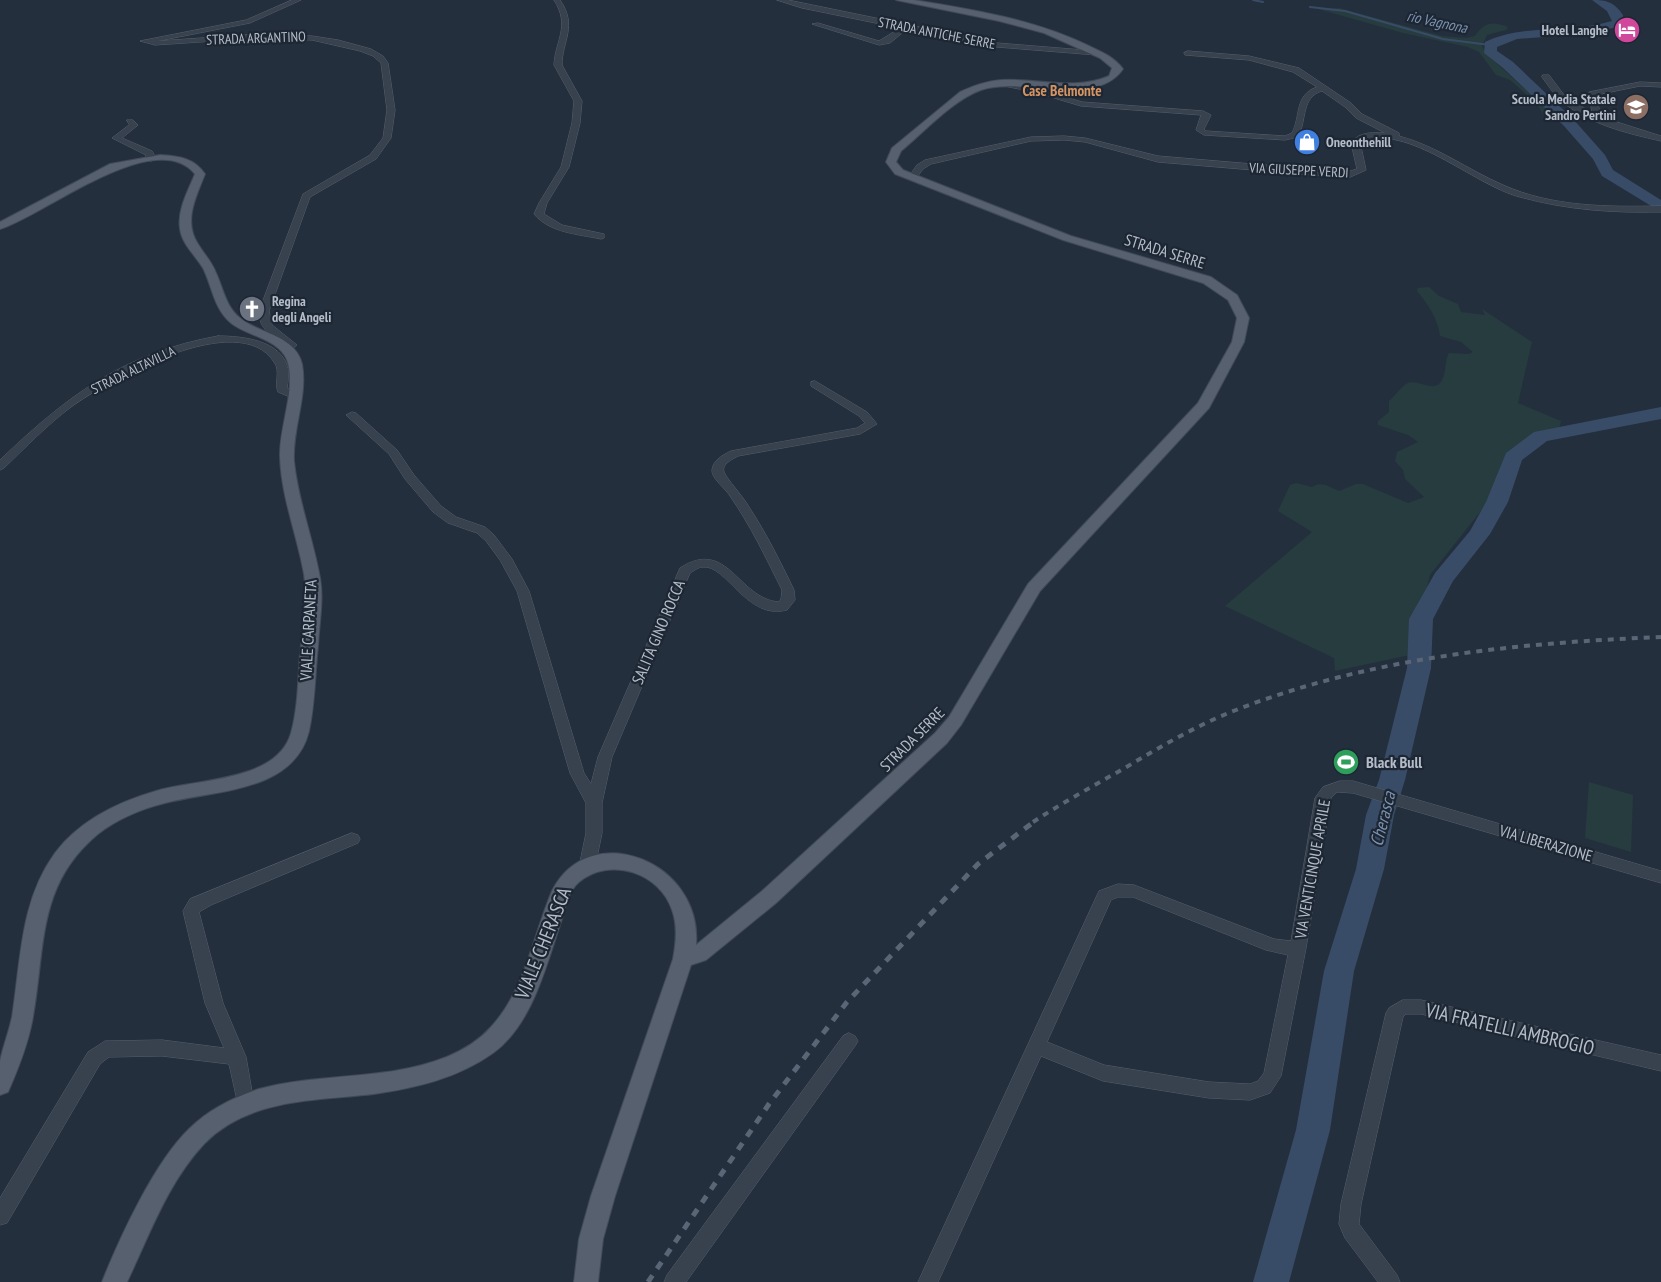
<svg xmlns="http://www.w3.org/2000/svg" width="1661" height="1282" font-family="'PT Sans Narrow',sans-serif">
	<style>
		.green { fill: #263c3f }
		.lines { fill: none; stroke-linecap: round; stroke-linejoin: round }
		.stream { stroke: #394c67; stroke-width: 2 }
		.river { fill: #394c67; fill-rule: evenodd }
		.minor-casing { stroke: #565f6c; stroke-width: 1 }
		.major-casing { stroke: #414a57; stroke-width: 2 }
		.minor { fill: #38414e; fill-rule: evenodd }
		.major { fill: #56606e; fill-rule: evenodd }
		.rail-far1 { stroke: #5a6575; stroke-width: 4; stroke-dasharray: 6 6; stroke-linecap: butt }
		.rail { stroke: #5a6575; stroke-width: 5; stroke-dasharray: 8 8; stroke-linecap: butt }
		.labels { text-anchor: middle; stroke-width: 4.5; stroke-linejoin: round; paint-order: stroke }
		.far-poi-label { font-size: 14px; font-weight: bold; fill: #b4bcc9; stroke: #1d2633; text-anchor: end }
		.far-street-label { font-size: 14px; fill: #b4bcc9; stroke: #1d2633 }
		.far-water-label { font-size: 15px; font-style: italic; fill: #7c92b1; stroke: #1d2633 }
		.far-neighbourhood-label { font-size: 15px; font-weight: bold; fill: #d59563; stroke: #1d2633 }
		.street-label { font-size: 16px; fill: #b4bcc9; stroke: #1d2633 }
		.poi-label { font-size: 16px; font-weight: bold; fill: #b4bcc9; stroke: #1d2633; text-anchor: start }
		.water-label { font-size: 18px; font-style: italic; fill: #7c92b1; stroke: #1d2633 }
		.near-street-label { font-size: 20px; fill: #b4bcc9; stroke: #1d2633 }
	</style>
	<rect width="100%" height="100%" fill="#242f3e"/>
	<g class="green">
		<path d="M1339,8L1442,36L1467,38L1475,36C1484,22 1493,21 1508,27L1506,30L1487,35L1482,46L1486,54L1543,105L1551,116L1545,117L1537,104L1510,80L1496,75L1479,52L1468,47L1403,33L1318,9Z"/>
		<path d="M1429,287L1439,296L1458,304L1461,312L1485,315L1482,309L1532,342L1518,403L1561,421L1559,429L1541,433L1514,451L1506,460L1497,489L1488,502L1430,575L1410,655L1335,671L1334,658L1225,606L1312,532L1278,511L1290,485L1296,483L1312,487L1318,484L1326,485L1339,491L1356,484H1363L1408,503L1424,497L1405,479L1403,470L1395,461L1397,452L1418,442L1408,435L1378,425V421L1389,412V401C1395,396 1400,388 1406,384C1416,378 1430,391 1439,384C1447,377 1444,362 1449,353L1469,354L1473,352L1461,342L1440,336C1438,319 1428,304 1417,291L1418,288Z"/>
		<path d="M1589,782L1633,795L1631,852L1585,838Z"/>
	</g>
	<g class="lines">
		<g class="stream">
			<path d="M1253,0L1263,2"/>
			<path d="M1310,7L1345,11L1443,39L1490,45"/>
		</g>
		<g class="river">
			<path d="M1592,0C1607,0 1614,2 1623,15L1622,26L1586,34L1517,39L1497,47V51L1513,62L1574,120L1605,155L1613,170L1661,200V212L1602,176L1593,159L1564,126L1503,68L1484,53L1485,42C1525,23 1570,34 1612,21L1607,11Z"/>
			<path d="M1661,407V419L1547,441L1522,460L1508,502L1490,534L1453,581L1433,619L1431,668L1405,780L1394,815L1384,869L1354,971L1330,1130L1289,1282H1253L1296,1130L1324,971L1356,869L1366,815L1379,780L1407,668L1409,619L1435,573L1470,531L1486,502L1506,453L1534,432Z"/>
		</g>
		<defs>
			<g id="minor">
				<path d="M292,0H301L250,23L158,41L259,34L312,36L338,40L371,49L383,56L388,63L395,110L391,138L376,159L310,197L269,311L272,325L297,345L287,353L282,350L286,345C273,337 258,329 259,311L303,194L370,155L383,138L387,110L381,63L373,56L360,51L312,40L259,38L155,45L140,41L246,20Z"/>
				<path d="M554,0H560C578,26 562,41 562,65L582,101L580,123L569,167L547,203L544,214L562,225L604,234V238L601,239C578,234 550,233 534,214L539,203L561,167L572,123L574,101L554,65C555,41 571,26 554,0Z"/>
				<path d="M777,0H788L997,43L1096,51L1100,53L1096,55L997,47L907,29L890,43L879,45L812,24L818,23L879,41L900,28L802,8Z"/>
				<path d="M1188,51L1249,56L1299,68L1351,103L1362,114L1399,133V136C1437,146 1468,170 1503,185C1552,207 1608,207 1661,206V212C1613,213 1567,210 1520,197C1473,185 1408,122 1360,142L1366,170L1348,178L1158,162L1085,142L1064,140L1031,141L931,164L923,169L914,181L907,179L917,165L925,160L1031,137L1064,136L1085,138L1158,156L1347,172L1357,169L1351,143C1358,132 1373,132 1385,133L1356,118L1345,107L1322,91C1301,97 1307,120 1298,137L1285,140L1204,135L1196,130L1201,115L1081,106L1034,92L994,84L998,82L1035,88L1082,102L1203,111L1211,115L1204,129L1206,131L1285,136L1292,133C1301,116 1294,95 1317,87L1293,72L1249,60L1185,55L1184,53Z"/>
				<path d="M1543,75H1549L1564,95L1592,113L1589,92L1640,82L1661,83V87L1640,86L1596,95L1601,117L1661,136V141C1626,133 1588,124 1560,100C1553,93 1548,85 1542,77Z"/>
				<path d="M127,120H133L138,125L122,138L152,151L155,156L152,161H146V155L112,138L129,125Z"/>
				<path d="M218,336C242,336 282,340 288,369C289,375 288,382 287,388L298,393V397H290L278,392C274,383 281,371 274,362C239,307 108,380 71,407C47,425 26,447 4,468L0,470V460C68,395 124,353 218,336Z"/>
				<path d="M815,381L867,412L877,424L860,434L738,456C733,459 721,464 724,472C726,478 745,499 749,507C766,533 780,561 794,590L795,600L787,610C747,621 726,564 703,567C698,567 694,571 690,573L612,757L602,803V833L595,867L593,871L587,873L581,871L579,867L586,833V803L570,773L517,591L500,560L486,541L477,533L448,523L433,512L405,479L389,454L346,415L352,412L356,413L397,450L414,475L441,506L456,517L485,527L494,535L512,559L529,591L584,773L591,784L598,757L680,568C728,537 738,599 779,602L781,599L782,590C766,558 751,526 730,496C726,489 711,478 712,470C713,460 723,455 731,451L857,428L865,423L859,416L811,386V382Z"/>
				<path d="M1340,781H1353L1661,871V883L1353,793L1337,792L1331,798L1306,948L1281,1076L1270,1093L1250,1100L1209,1098L1103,1081L1041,1056L938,1282H918L1099,891L1118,884L1134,885L1274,939L1291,941L1315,798L1323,787ZM1119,897H1133L1266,950L1288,955L1264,1073L1258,1081L1250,1084L1209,1082L1104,1065L1047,1042L1111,900Z"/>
				<path d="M352,833L358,835L360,839L358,843L211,905L199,912L223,1003L246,1057L254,1103L251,1109L245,1111L239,1109L229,1064L162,1056L109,1057L100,1064L7,1223L0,1225V1198L88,1052L105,1041L162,1040L224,1048L205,1003L183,911L190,899Z"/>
				<path d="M1403,1000H1421L1661,1055V1071L1421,1014H1406L1403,1017L1361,1204L1359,1224L1397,1275L1400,1282H1378L1345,1238L1339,1224L1341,1204L1386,1013L1389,1008Z"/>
				<path d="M849,1033L855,1036L858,1041L855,1046L686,1282H664L667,1275L843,1036Z"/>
			</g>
			<g id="major">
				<path d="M896,0H914C974,10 1034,19 1089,46C1102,52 1114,57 1123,69C1095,109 1022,76 981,90C953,100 924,132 901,151L896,162L903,170L1071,236L1211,277L1237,295L1249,318L1244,342L1209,408L1040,591L961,725L947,743L776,903L706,960L691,965L615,1196L603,1239L598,1282H574L579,1239L591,1196L673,959C676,943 678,926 672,910C660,873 610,856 579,882C568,891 565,909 561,922C546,966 532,1025 493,1053C458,1078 416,1088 374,1094C315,1101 249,1098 204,1144C168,1182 149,1236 127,1282H102C120,1237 154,1163 189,1129C208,1110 234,1097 259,1089C303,1077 349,1078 394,1071C429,1065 467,1054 491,1027C525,990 533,936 552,891C589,817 703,861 696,945L762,891L935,733L949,717L1028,584L1198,403L1232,342L1237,318L1228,300L1203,283L1063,240L895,174L886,162L892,148L960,92C973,86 986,81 1001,80C1037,78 1075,91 1109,76L1112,68L1100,58L1044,33L999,21Z"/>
				<path d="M160,155C179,156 194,158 205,174C196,197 183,221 198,244C204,254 212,262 216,273C223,288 226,307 240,318C259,334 295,335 302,364C308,396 292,429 294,461C298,501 313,538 320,578C324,600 319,624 318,646C315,674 315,704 309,731C294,793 214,790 165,803C141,809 117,819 98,834C35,886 46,951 32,1022C27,1047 18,1069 8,1092L0,1095C0,1084 0,1071 0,1061C3,1046 9,1032 12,1017C21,960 20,901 55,853C80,820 118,802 156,791C196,779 277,782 291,733C298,708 298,680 300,654C303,627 308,600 304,574C297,535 281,496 280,456C279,427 297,387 287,360C279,339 247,336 231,323C214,309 212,286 203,268C195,255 182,244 180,229C177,210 188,191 195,174C155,125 42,217 0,229V222L110,164Z"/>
			</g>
		</defs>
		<use href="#minor" class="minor-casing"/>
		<use href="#major" class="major-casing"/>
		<use href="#minor" class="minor"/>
		<use href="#major" class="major"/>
		<path class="rail-far1" d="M1033,822C1062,803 1093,786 1123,769C1160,747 1197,725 1236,710C1372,657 1517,643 1661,637"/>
		<path class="rail" d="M648,1282L769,1104L847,1002L978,864L1035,821"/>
	</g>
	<defs>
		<symbol id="hotel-disc" viewBox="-11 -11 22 22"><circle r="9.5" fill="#d1479c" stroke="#1d2633"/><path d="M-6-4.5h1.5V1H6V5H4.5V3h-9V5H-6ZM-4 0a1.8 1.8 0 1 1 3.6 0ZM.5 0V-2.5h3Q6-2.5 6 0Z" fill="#fff"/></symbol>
		<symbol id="school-disc" viewBox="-11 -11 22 22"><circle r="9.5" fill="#8d6e63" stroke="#1d2633"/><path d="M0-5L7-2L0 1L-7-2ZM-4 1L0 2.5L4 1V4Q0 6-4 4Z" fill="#fff"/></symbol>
		<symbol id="shop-disc" viewBox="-11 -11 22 22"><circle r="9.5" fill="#3f7fe0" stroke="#1d2633"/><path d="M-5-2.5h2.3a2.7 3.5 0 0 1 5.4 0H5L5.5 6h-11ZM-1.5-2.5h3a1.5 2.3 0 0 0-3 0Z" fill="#fff"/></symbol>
		<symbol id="church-disc" viewBox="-11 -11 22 22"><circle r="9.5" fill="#6b7280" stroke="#1d2633"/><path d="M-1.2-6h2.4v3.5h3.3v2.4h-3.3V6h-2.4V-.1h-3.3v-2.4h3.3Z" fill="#fff"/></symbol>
		<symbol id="stadium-disc" viewBox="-11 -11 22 22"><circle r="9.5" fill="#2e9e5b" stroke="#1d2633"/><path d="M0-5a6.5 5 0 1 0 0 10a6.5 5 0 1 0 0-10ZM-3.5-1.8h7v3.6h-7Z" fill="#fff"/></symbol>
	</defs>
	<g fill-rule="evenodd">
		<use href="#hotel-disc" x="1612" y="15" width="30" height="30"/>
		<use href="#school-disc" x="1621" y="92" width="30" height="30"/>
		<use href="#shop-disc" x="1292" y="127" width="30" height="30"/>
		<use href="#church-disc" x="237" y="294" width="30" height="30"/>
		<use href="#stadium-disc" x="1331" y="747" width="30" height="30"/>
	</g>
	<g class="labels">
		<g class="far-poi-label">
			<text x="1608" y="35">Hotel Langhe</text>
			<text x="1616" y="104">Scuola Media Statale<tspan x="1616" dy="16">Sandro Pertini</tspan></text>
			<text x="1326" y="147" text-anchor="start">Oneonthehill</text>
			<text x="272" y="306" text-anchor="start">Regina<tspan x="272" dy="16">degli Angeli</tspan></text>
		</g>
		<g class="far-street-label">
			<text transform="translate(937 33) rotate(11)" y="5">STRADA ANTICHE SERRE</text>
			<text transform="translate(256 38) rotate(-2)" y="5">STRADA ARGANTINO</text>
			<text transform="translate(1299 170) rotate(3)" y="5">VIA GIUSEPPE VERDI</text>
			<text transform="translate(133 370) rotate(-26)" y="5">STRADA ALTAVILLA</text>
		</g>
		<g class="far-water-label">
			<text transform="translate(1437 22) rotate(12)" y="5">rio Vagnona</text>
		</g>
		<g class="far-neighbourhood-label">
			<text x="1062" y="96">Case Belmonte</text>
		</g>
		<g class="street-label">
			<text transform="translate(1165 251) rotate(17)" y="6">STRADA SERRE</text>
			<text transform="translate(308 630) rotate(-87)" y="6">VIALE CARPANETA</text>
			<text transform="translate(658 632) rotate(-67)" y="6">SALITA GINO ROCCA</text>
			<text transform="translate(912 739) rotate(-45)" y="6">STRADA SERRE</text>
			<text transform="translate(1546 843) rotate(16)" y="6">VIA LIBERAZIONE</text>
			<text transform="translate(1312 869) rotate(-80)" y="6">VIA VENTICINQUE APRILE</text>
		</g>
		<g class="poi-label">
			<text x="1366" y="768">Black Bull</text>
		</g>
		<g class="water-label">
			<text transform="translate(1383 819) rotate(-76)" y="6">Cherasca</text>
		</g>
		<g class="near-street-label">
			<text transform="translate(543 943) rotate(-68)" y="7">VIALE CHERASCA</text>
			<text transform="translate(1510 1029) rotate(13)" y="7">VIA FRATELLI AMBROGIO</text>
		</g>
	</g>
</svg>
